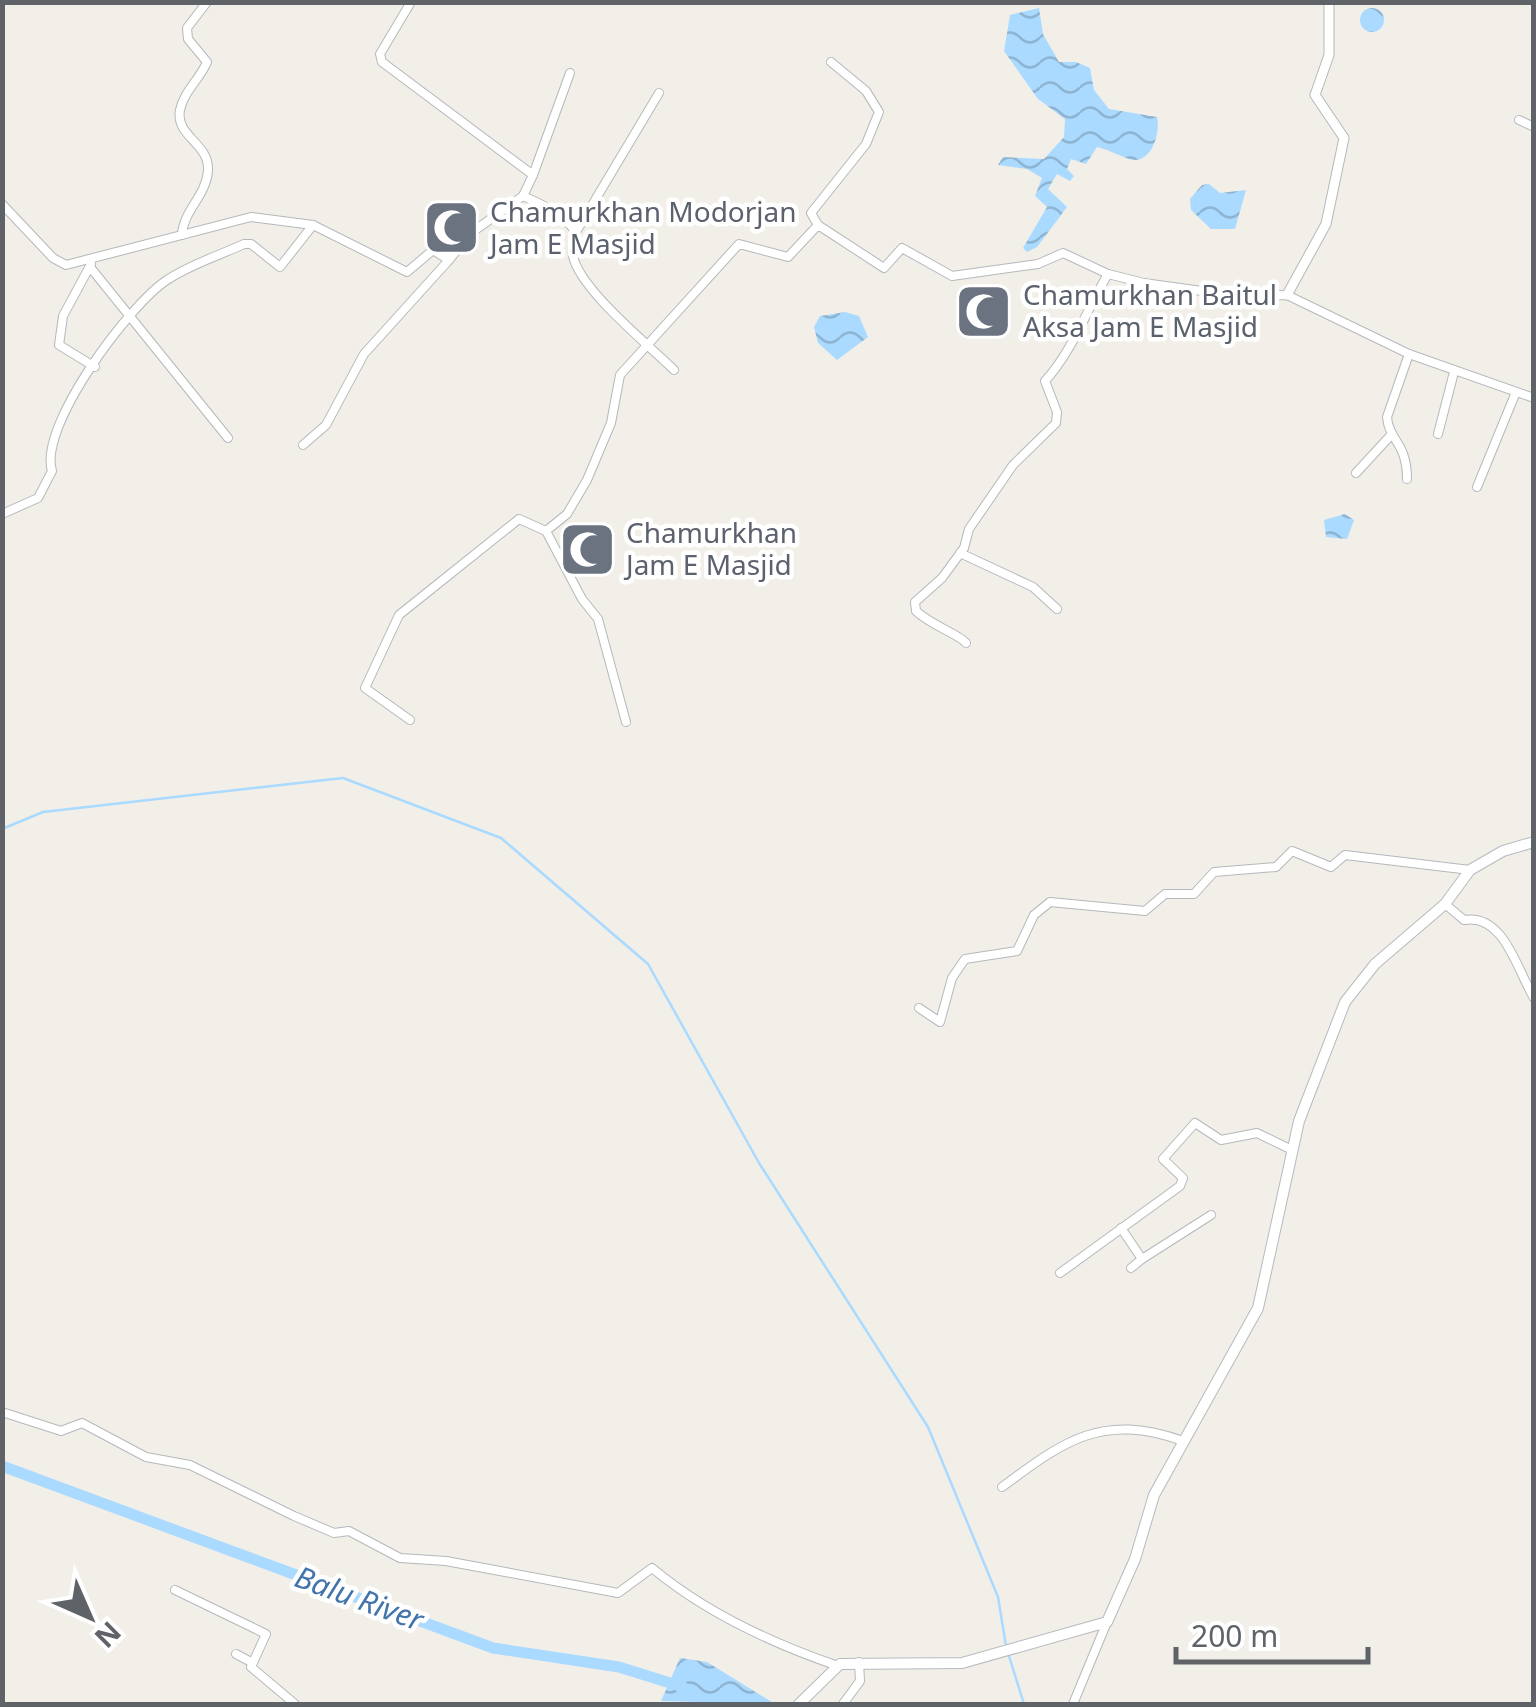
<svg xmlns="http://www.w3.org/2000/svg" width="1536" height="1707" font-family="'Noto Sans',sans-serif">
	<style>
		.water { fill: url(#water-waves) }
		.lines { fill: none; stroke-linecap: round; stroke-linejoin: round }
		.stream { stroke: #aadaff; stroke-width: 2.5 }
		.river { stroke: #aadaff; stroke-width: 11 }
		.minor-casing { stroke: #b5b8bc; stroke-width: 10 }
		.tertiary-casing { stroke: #b5b8bc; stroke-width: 11 }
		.secondary-casing { stroke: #b6babf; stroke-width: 12 }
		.minor { stroke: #fff; stroke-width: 8 }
		.tertiary { stroke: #fff; stroke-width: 9 }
		.secondary { stroke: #fff; stroke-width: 10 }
		.labels { text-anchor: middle; stroke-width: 9; stroke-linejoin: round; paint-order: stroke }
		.worship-label { font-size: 28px; fill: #5b616d; stroke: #fff; text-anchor: start }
		.water-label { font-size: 30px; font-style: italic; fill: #4174aa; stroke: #fff }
	</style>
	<defs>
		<pattern id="water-waves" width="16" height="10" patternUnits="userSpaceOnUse" patternTransform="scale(2.5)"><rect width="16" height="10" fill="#aadaff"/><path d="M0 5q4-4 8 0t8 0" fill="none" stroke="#8eb4d2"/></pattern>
	</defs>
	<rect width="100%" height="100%" fill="#f1efe8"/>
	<g class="water">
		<circle cx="1372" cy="20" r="12"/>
		<path d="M1039,8L1043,34L1059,62H1076L1090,68L1094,90L1109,109L1157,117C1161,133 1151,166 1129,159C1118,155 1109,150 1097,147L1086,164L1071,159L1067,169L1074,176L1070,181L1057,174L1048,189L1067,207L1037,247L1027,252L1023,248L1047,207L1035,196L1042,178L1027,169L998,165L1003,157L1044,159L1064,137L1065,119L1038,99L1004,51L1010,15Z"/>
		<path d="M1209,184L1220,193L1246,190L1235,229H1211L1191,210L1190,199L1202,185Z"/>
		<path d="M845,312L859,316L868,337L837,360L818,343L814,327L820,316Z"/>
		<path d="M1345,514L1354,520L1347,539L1326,537L1324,520Z"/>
		<path d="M680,1658L707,1662L775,1704L661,1701Z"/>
	</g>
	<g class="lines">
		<g class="stream">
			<path d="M2,829L43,812L343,778L501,838L648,964L759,1163L928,1427L998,1597L1006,1646"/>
			<path d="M1008,1653L1024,1704"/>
		</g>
		<path class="river" d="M2,1466L493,1648L619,1667L683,1687"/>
		<defs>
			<g id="minor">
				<path d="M411,2L380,54L382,62L533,175L523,196C544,205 562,214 576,232C575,239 572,249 573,256C580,290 650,346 674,370"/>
				<path d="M1519,120L1534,127"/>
				<path d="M533,175L570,73"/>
				<path d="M2,204L53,258L66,265L251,217L313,225L407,272L433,250L449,260L471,233L523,196"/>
				<path d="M818,225L811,213L866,144L879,112L866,91L831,62"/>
				<path d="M576,232L659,93"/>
				<path d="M182,235C183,211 206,196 208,171C210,143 175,137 180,110C184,91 200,79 207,62L188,39L187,28L207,2"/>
				<path d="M91,264L63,316L59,345L95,367"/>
				<path d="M90,267L228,438"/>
				<path d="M1438,434L1454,372"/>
				<path d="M303,445L326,425L364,354L449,260"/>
				<path d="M1356,473L1392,434"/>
				<path d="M1407,479C1407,442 1389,441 1387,417L1409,354"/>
				<path d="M1477,487L1516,392"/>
				<path d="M2,514L38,498L52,471C38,426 130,304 167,280C191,264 218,256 244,244H251L280,267L313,225"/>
				<path d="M546,531L582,599L598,619L626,722"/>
				<path d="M960,553L1033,587L1057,609"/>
				<path d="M966,643C959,634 932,626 916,611L915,602L942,578L964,548L969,529L1013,465L1056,423L1057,412L1045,381C1072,352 1087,309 1108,274"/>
				<path d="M410,720L365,688L399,615L519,519L546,531L567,514L587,480L611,423L620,375L739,244L788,257L818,225L884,268L902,248L952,276L1038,264L1063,253L1108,274L1144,283L1238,296L1287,295L1409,354L1534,398"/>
				<path d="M1445,904L1464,920C1504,913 1517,970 1534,998"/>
				<path d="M919,1008L940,1022L952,978L965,959L1017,951L1034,915L1050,902L1145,911L1165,894H1194L1214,872L1276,867L1292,851L1331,867L1345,855L1470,870"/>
				<path d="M1121,1228L1142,1259L1131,1268"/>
				<path d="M1142,1259L1211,1215"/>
				<path d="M1060,1273L1180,1186L1183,1178L1163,1159L1195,1123L1221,1140L1257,1133L1292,1150"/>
				<path d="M2,1412L61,1431L82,1423L146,1457L190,1465L294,1516L334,1533L349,1531L400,1558L446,1561L618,1593L652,1568C706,1613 771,1643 838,1666"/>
				<path d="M1002,1487C1064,1441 1102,1412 1183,1441"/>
				<path d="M175,1590L266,1634L251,1667L295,1704"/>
				<path d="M236,1654L251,1662"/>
				<path d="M843,1704L860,1681L859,1662"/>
				<path d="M1073,1704L1107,1622"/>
			</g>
			<path id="tertiary" d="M1287,295L1326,224L1344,138L1315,95L1329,55V2"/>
			<path id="secondary" d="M799,1704L840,1664L962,1663L1107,1622L1135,1559L1154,1495L1258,1308L1299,1121L1345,1002L1375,964L1445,904L1470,870L1503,851L1534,842"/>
		</defs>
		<use href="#minor" class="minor-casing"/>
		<use href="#tertiary" class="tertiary-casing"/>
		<use href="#secondary" class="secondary-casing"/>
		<use href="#minor" class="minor"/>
		<use href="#tertiary" class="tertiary"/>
		<use href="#secondary" class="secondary"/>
	</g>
	<defs>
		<symbol id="mosque-square" viewBox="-11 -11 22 22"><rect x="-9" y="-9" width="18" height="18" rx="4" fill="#6b7280" stroke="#fff"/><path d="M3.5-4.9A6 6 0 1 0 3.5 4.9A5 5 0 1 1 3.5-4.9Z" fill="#fff"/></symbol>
	</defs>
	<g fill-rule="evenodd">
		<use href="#mosque-square" x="420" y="196" width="63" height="63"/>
		<use href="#mosque-square" x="952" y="280" width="63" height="63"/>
		<use href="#mosque-square" x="556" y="518" width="63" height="63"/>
	</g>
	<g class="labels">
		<g class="worship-label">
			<text x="490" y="222">Chamurkhan Modorjan<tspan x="490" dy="32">Jam E Masjid</tspan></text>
			<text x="1023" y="305">Chamurkhan Baitul<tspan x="1023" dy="32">Aksa Jam E Masjid</tspan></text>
			<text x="626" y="543">Chamurkhan<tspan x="626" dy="32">Jam E Masjid</tspan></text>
		</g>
		<g class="water-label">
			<text transform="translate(359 1599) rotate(20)" y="10">Balu River</text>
		</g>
	</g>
	<rect width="1536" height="1707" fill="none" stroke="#5f6368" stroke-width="10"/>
	<g transform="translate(90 1617) rotate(135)" stroke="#ffffff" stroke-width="8" paint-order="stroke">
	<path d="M0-8L18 38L0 25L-18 38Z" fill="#5f6368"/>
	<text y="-15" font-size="28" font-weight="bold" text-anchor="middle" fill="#5f6368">N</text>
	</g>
	<path d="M1176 1647v15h192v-15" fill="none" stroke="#5f6368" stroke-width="5"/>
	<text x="1191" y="1647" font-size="30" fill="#5f6368" stroke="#ffffff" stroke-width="8" paint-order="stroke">200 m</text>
</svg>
